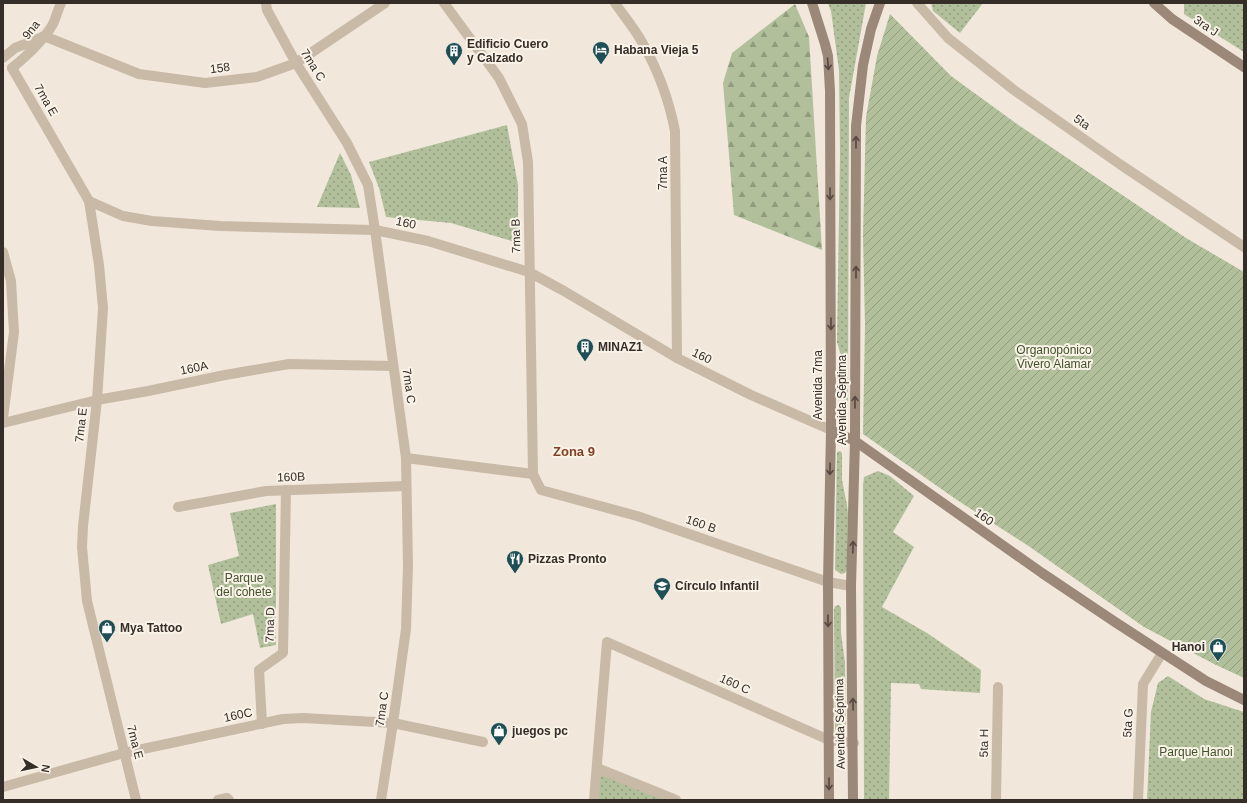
<svg xmlns="http://www.w3.org/2000/svg" width="1247" height="803" font-family="Arial,sans-serif">
	<style>
		.grass { fill: url(#grass-dots) }
		.forest { fill: url(#forest-firs) }
		.garden { fill: url(#garden-furrows) }
		.lines { fill: none; stroke-linecap: round; stroke-linejoin: round }
		.street { stroke: #c9b9a7; stroke-width: 10 }
		.secondary { stroke: #9c8879; stroke-width: 10 }
		.oneway { stroke: #544840 }
		.labels { text-anchor: middle; stroke-width: 4; stroke-linejoin: round; paint-order: stroke }
		.street-label { font-size: 12px; fill: #352d28; stroke: #f9f2e7 }
		.poi-label { font-size: 12px; font-weight: bold; fill: #352d28; stroke: #f9f2e7; text-anchor: start }
		.park-label { font-size: 12px; fill: #42532c; stroke: #f9f2e7 }
		.neighbourhood-label { font-size: 13px; font-weight: bold; fill: #824123; stroke: #f9f2e7 }
	</style>
	<defs>
		<pattern id="grass-dots" width="8" height="8" patternUnits="userSpaceOnUse"><rect width="8" height="8" fill="#b1c09b"/><path d="M2 2h.1M6 6h.1" fill="none" stroke="#919c7e" stroke-width="1.8" stroke-linecap="round"/></pattern>
		<pattern id="forest-firs" width="22" height="20" patternUnits="userSpaceOnUse"><rect width="22" height="20" fill="#b1c09b"/><path d="M5 1l3.5 6h-7zM16 11l3.5 6h-7z" fill="#919c7e"/></pattern>
		<pattern id="garden-furrows" width="10" height="10" patternUnits="userSpaceOnUse"><rect width="10" height="10" fill="#b1c09b"/><path d="M-1 1l2-2M0 10L10 0M9 11l2-2" fill="none" stroke="#919c7e"/></pattern>
	</defs>
	<rect width="100%" height="100%" fill="#f1e8db"/>
	<g class="grass">
		<path d="M828,3H866L849,98L848,411L843,410V363L837,342L840,154L839,70L831,11Z"/>
		<path d="M931,3H983L960,33L933,11Z"/>
		<path d="M1184,3H1244V52L1184,14Z"/>
		<path d="M507,125L518,185V243L451,223L386,217L379,188L369,162Z"/>
		<path d="M340,153L351,175L360,208L317,207Z"/>
		<path d="M840,451L842,453V480L847,505L848,514L847,570L845,573L841,574L835,570L837,452Z"/>
		<path d="M878,471L890,476L914,496L893,532L914,547L882,607L927,633L981,670L980,693L921,689L919,684L891,683L889,800H864L863,485L864,477Z"/>
		<path d="M276,504V645L260,648L253,614L221,624L208,565L239,556L230,513Z"/>
		<path d="M839,605L841,608V633L845,662L846,728C844,732 842,733 837,733L835,729L834,610L835,606Z"/>
		<path d="M1168,676L1204,699L1244,712V800H1147L1151,712L1158,683Z"/>
		<path d="M597,768L676,800H594Z"/>
	</g>
	<path class="forest" d="M795,4L809,37L822,250L734,215L723,83L732,53Z"/>
	<path class="garden" d="M890,14L951,76L1017,124L1186,238L1244,272V678L1214,664L1144,627L1027,545L957,500L863,434L865,325L863,235L866,117L877,56Z"/>
	<g class="lines">
		<g class="street">
			<path d="M266,3L267,10L296,63L347,143L368,185L375,230L406,458L408,565L406,629L393,723L381,800"/>
			<path d="M444,3L499,78L522,124L528,162L533,474L541,490L637,516L828,582L851,586"/>
			<path d="M615,3C624,16 634,28 642,42C658,70 669,100 675,131L677,358"/>
			<path d="M917,3L948,38L1014,90L1121,165L1244,247"/>
			<path d="M44,36L139,74L205,83L257,77L296,63L385,3"/>
			<path d="M3,58L15,48L43,37"/>
			<path d="M12,68L89,201L99,265L103,308L97,400L83,526L82,547L87,601L136,800"/>
			<path d="M12,68C28,55 43,41 53,24C56,17 58,10 61,3"/>
			<path d="M89,201L123,216L152,221L220,226L375,230L428,241L529,272L564,291L677,358L751,395L831,430"/>
			<path d="M3,252L11,281L14,332L3,418"/>
			<path d="M3,423L97,400L148,391L225,375L289,364L393,366"/>
			<path d="M406,458L533,474"/>
			<path d="M178,507L266,491L406,486"/>
			<path d="M262,724L259,670L283,653L286,490"/>
			<path d="M597,768L676,800"/>
			<path d="M3,787L124,753L283,719L303,718L393,723L483,742"/>
			<path d="M218,800L227,798L229,800"/>
			<path d="M594,800L607,642L829,740L854,743"/>
			<path d="M996,800L998,687"/>
			<path d="M1138,800L1143,684L1162,653"/>
		</g>
		<g class="secondary">
			<path d="M812,3L825,44L828,56L830,91L831,430L828,582L829,800"/>
			<path d="M1154,3L1172,19L1244,67"/>
			<path d="M831,430L855,441L1042,573L1115,622L1206,681L1244,700"/>
			<path d="M853,800L851,586L855,441L856,126L863,65L871,29L880,3"/>
		</g>
	</g>
	<defs><path id="oneway-shaft" d="M-6 0H5M1.5-3L5.5 0L1.5 3" fill="none" stroke-width="1.6" stroke-linecap="round" stroke-linejoin="round"/></defs>
	<g class="oneway">
		<use href="#oneway-shaft" transform="translate(828 64) rotate(86)"/>
		<use href="#oneway-shaft" transform="translate(856 142) rotate(-90)"/>
		<use href="#oneway-shaft" transform="translate(830 194) rotate(90)"/>
		<use href="#oneway-shaft" transform="translate(856 272) rotate(-90)"/>
		<use href="#oneway-shaft" transform="translate(831 324) rotate(90)"/>
		<use href="#oneway-shaft" transform="translate(855 402) rotate(-90)"/>
		<use href="#oneway-shaft" transform="translate(830 469) rotate(91)"/>
		<use href="#oneway-shaft" transform="translate(853 547) rotate(-88)"/>
		<use href="#oneway-shaft" transform="translate(828 621) rotate(89)"/>
		<use href="#oneway-shaft" transform="translate(853 704) rotate(-91)"/>
		<use href="#oneway-shaft" transform="translate(829 784) rotate(90)"/>
	</g>
	<defs>
		<symbol id="hotel-pin" viewBox="-11 -11 22 30"><path d="M0 17L-7.5 6A9.5 9.5 0 1 1 7.5 6Z" fill="#1e4e56" stroke="#f9f2e7"/><path d="M-6-4.5h1.5V1H6V5H4.5V3h-9V5H-6ZM-4 0a1.8 1.8 0 1 1 3.6 0ZM.5 0V-2.5h3Q6-2.5 6 0Z" fill="#fff"/></symbol>
		<symbol id="building-pin" viewBox="-11 -11 22 30"><path d="M0 17L-7.5 6A9.5 9.5 0 1 1 7.5 6Z" fill="#1e4e56" stroke="#f9f2e7"/><path d="M-4-6H4V6H1V3H-1V6H-4ZM-2.5-4.3h1.7v1.8h-1.7ZM.8-4.3h1.7v1.8H.8ZM-2.5-1h1.7V.8h-1.7ZM.8-1h1.7V.8H.8Z" fill="#fff"/></symbol>
		<symbol id="restaurant-pin" viewBox="-11 -11 22 30"><path d="M0 17L-7.5 6A9.5 9.5 0 1 1 7.5 6Z" fill="#1e4e56" stroke="#f9f2e7"/><path d="M-5-6h1v4h1v-4h1v4h1v-4h1v5L-1.5 .5V6h-2V.5L-5-1ZM5-6V6H3V1.5H1.5Q1.5-4 5-6Z" fill="#fff"/></symbol>
		<symbol id="school-pin" viewBox="-11 -11 22 30"><path d="M0 17L-7.5 6A9.5 9.5 0 1 1 7.5 6Z" fill="#1e4e56" stroke="#f9f2e7"/><path d="M0-5L7-2L0 1L-7-2ZM-4 1L0 2.5L4 1V4Q0 6-4 4Z" fill="#fff"/></symbol>
		<symbol id="shop-pin" viewBox="-11 -11 22 30"><path d="M0 17L-7.5 6A9.5 9.5 0 1 1 7.5 6Z" fill="#1e4e56" stroke="#f9f2e7"/><path d="M-5-2.5h2.3a2.7 3.5 0 0 1 5.4 0H5L5.5 6h-11ZM-1.5-2.5h3a1.5 2.3 0 0 0-3 0Z" fill="#fff"/></symbol>
	</defs>
	<g fill-rule="evenodd">
		<use href="#hotel-pin" x="591" y="40" width="20" height="27"/>
		<use href="#building-pin" x="444" y="41" width="20" height="27"/>
		<use href="#building-pin" x="575" y="337" width="20" height="27"/>
		<use href="#restaurant-pin" x="505" y="549" width="20" height="27"/>
		<use href="#school-pin" x="652" y="576" width="20" height="27"/>
		<use href="#shop-pin" x="97" y="618" width="20" height="27"/>
		<use href="#shop-pin" x="1208" y="637" width="20" height="27"/>
		<use href="#shop-pin" x="489" y="721" width="20" height="27"/>
	</g>
	<g class="labels">
		<g class="street-label">
			<text transform="translate(1206 26) rotate(34)" y="4">3ra J</text>
			<text transform="translate(31 30) rotate(-52)" y="4">9na</text>
			<text transform="translate(313 65) rotate(58)" y="4">7ma C</text>
			<text transform="translate(220 68) rotate(-7)" y="4">158</text>
			<text transform="translate(46 100) rotate(60)" y="4">7ma E</text>
			<text transform="translate(1082 122) rotate(35)" y="4">5ta</text>
			<text transform="translate(663 173) rotate(-90)" y="4">7ma A</text>
			<text transform="translate(406 223) rotate(12)" y="4">160</text>
			<text transform="translate(516 236) rotate(-91)" y="4">7ma B</text>
			<text transform="translate(702 356) rotate(26)" y="4">160</text>
			<text transform="translate(194 368) rotate(-12)" y="4">160A</text>
			<text transform="translate(818 385) rotate(-90)" y="4">Avenida 7ma</text>
			<text transform="translate(409 386) rotate(82)" y="4">7ma C</text>
			<text transform="translate(842 400) rotate(-90)" y="4">Avenida Séptima</text>
			<text transform="translate(81 425) rotate(-84)" y="4">7ma E</text>
			<text transform="translate(291 477) rotate(-2)" y="4">160B</text>
			<text transform="translate(984 517) rotate(35)" y="4">160</text>
			<text transform="translate(701 524) rotate(19)" y="4">160 B</text>
			<text transform="translate(270 625) rotate(-89)" y="4">7ma D</text>
			<text transform="translate(735 684) rotate(24)" y="4">160 C</text>
			<text transform="translate(382 709) rotate(-82)" y="4">7ma C</text>
			<text transform="translate(238 715) rotate(-12)" y="4">160C</text>
			<text transform="translate(1128 723) rotate(-87)" y="4">5ta G</text>
			<text transform="translate(840 724) rotate(-91)" y="4">Avenida Séptima</text>
			<text transform="translate(135 742) rotate(76)" y="4">7ma E</text>
			<text transform="translate(984 743) rotate(-89)" y="4">5ta H</text>
		</g>
		<g class="poi-label">
			<text x="467" y="48">Edificio Cuero<tspan x="467" dy="14">y Calzado</tspan></text>
			<text x="614" y="54">Habana Vieja 5</text>
			<text x="598" y="351">MINAZ1</text>
			<text x="528" y="563">Pizzas Pronto</text>
			<text x="675" y="590">Círculo Infantil</text>
			<text x="120" y="632">Mya Tattoo</text>
			<text x="1205" y="651" text-anchor="end">Hanoi</text>
			<text x="512" y="735">juegos pc</text>
		</g>
		<g class="park-label">
			<text x="1054" y="354">Organopónico<tspan x="1054" dy="14">Vivero Alamar</tspan></text>
			<text x="244" y="582">Parque<tspan x="244" dy="14">del cohete</tspan></text>
			<text x="1196" y="756">Parque Hanoi</text>
		</g>
		<g class="neighbourhood-label">
			<text x="574" y="456">Zona 9</text>
		</g>
	</g>
	<rect width="1247" height="803" fill="none" stroke="#352d28" stroke-width="8"/>
	<g transform="translate(36 767) rotate(99)" stroke="#f9f2e7" stroke-width="3" paint-order="stroke">
	<path d="M0-3L7 15L0 10L-7 15Z" fill="#352d28"/>
	<text y="-6" font-size="11" font-weight="bold" text-anchor="middle" fill="#352d28">N</text>
	</g>
</svg>
